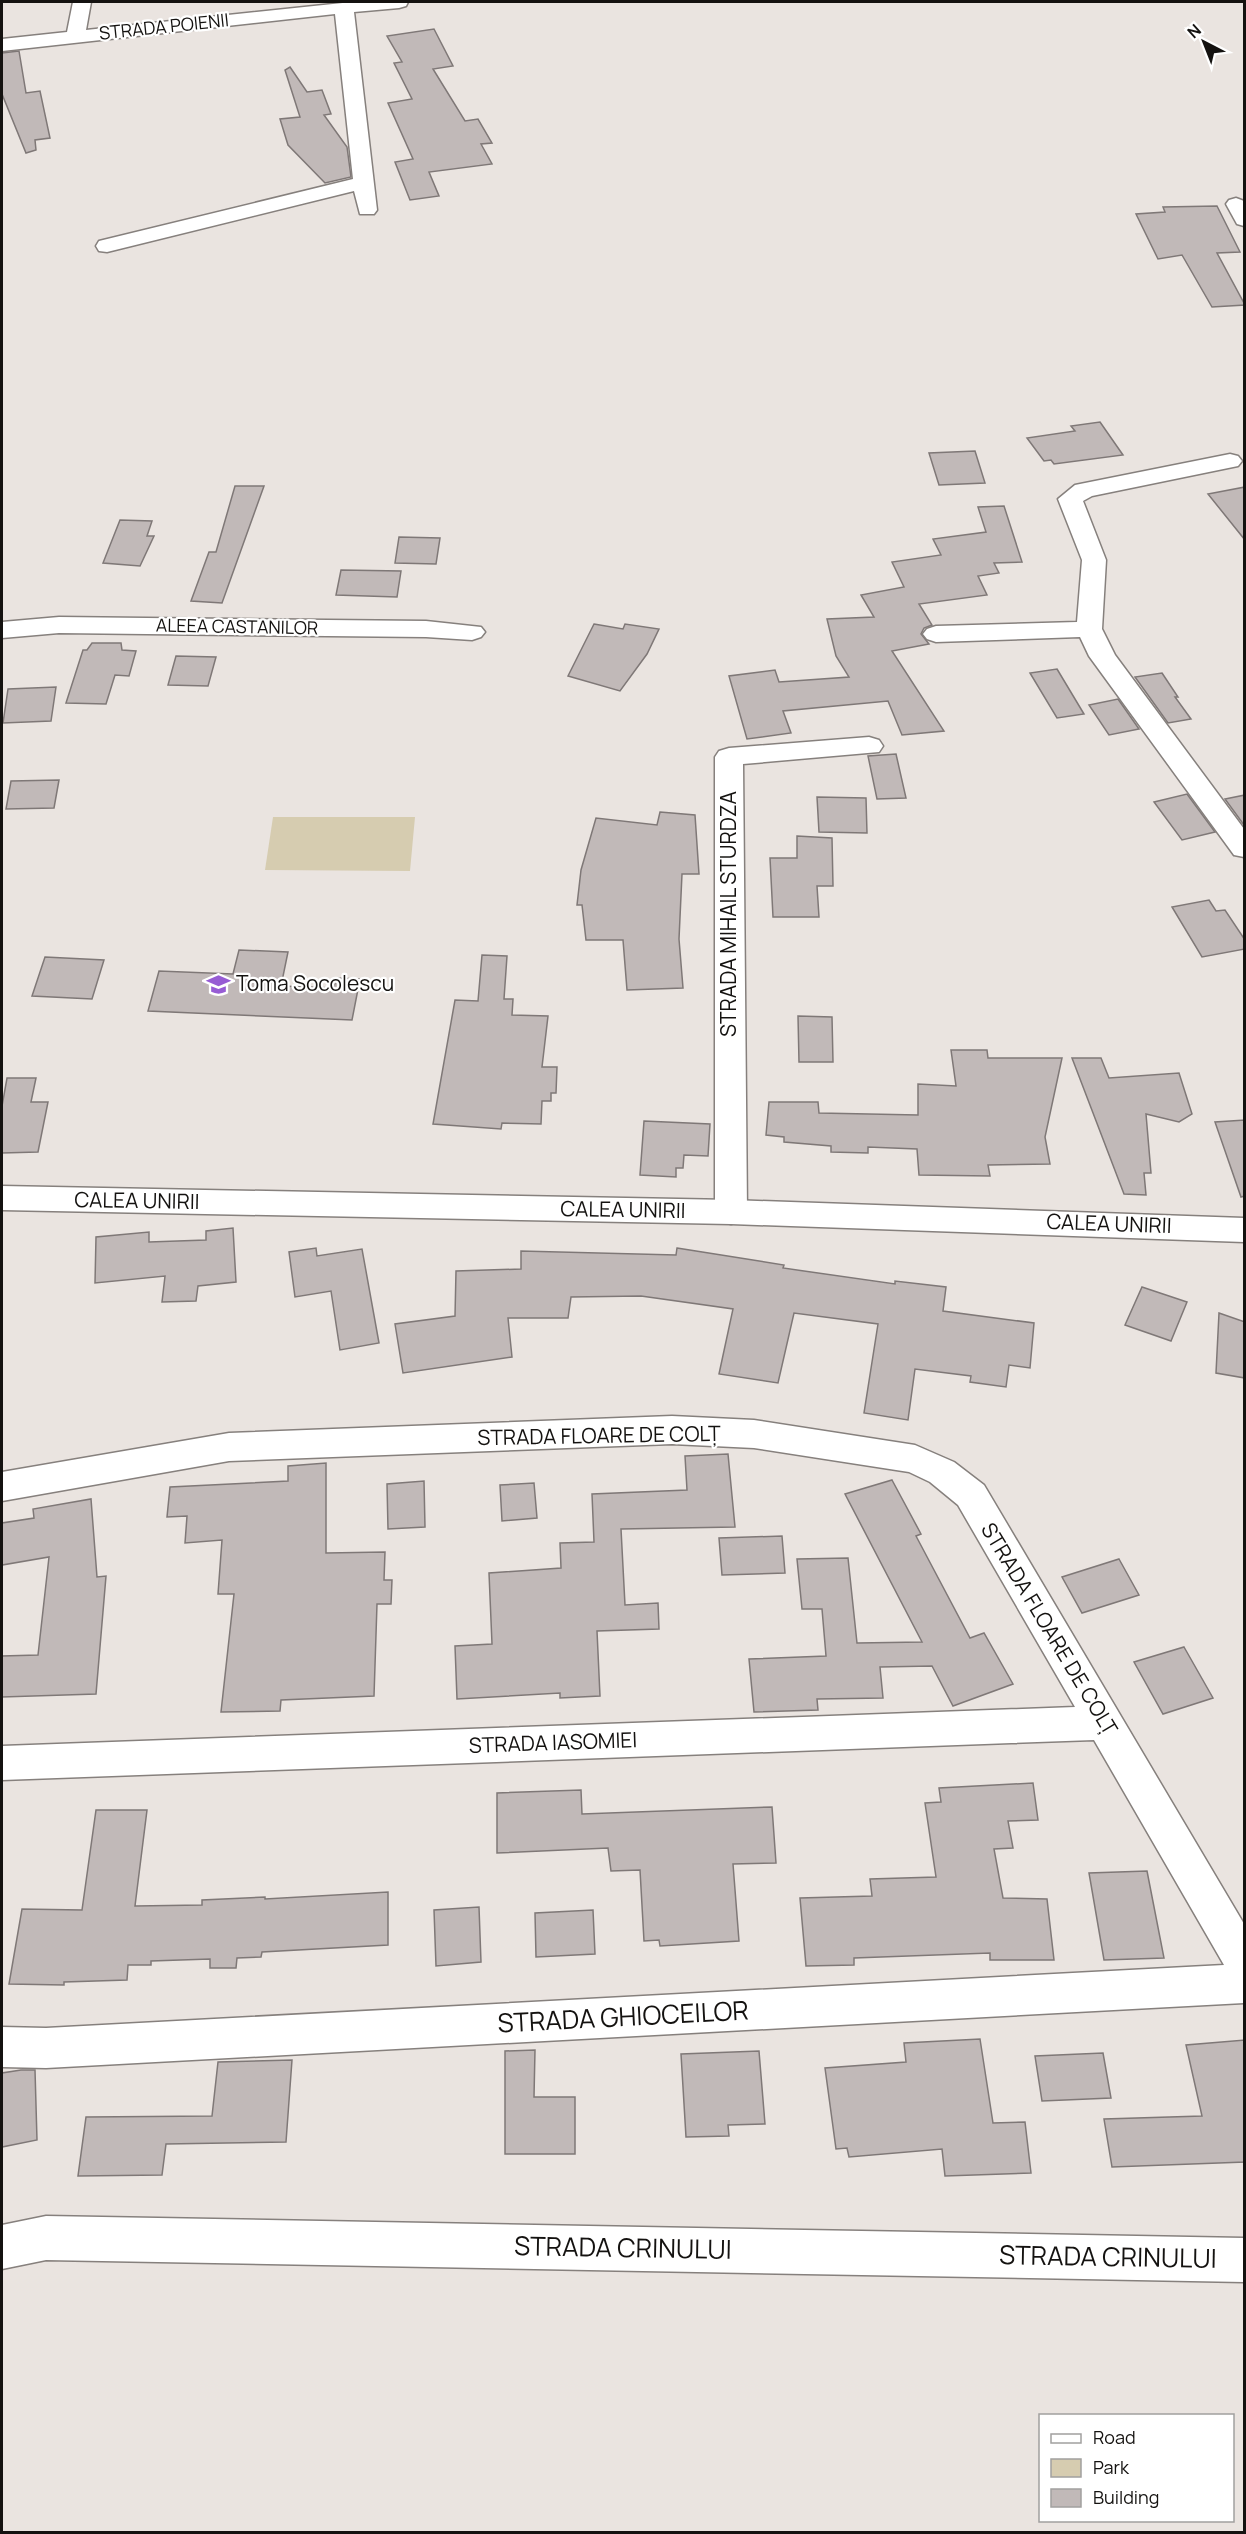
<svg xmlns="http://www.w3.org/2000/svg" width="1246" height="2534" font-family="Manrope,sans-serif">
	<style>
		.green { fill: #d6ccb0 }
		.building { fill: #c1b9b8; stroke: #7f7877; stroke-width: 1.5 }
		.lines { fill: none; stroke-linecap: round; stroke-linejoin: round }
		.street-casing { stroke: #86807d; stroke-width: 3 }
		.secondary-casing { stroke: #86807d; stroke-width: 3 }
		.street { fill: #fff; fill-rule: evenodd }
		.secondary { fill: #fff; fill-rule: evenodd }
		.labels { text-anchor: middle; stroke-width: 4.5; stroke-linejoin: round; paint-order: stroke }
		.far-street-label { font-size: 18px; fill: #141210; stroke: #fff }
		.street-label { font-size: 21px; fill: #141210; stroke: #fff }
		.poi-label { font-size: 21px; fill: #141210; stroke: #fff; text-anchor: start }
		.near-street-label { font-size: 26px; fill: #141210; stroke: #fff }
	</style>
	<rect width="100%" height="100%" fill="#eae4e0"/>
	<path class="green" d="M273,817H415L410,871L265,870Z"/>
	<g class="building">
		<path d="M434,29L453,66L433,69L465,121L478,119L492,143L481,144L492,164L429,172L439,196L410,200L395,162L413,159L388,103L412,99L394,63L402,62L387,36Z"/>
		<path d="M19,51L26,93L40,91L50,138L35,140L36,150L26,153L2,94V53Z"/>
		<path d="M290,67L307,92L322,90L331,114L324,115L347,147L351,177L325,183L288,145L280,119L300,117L285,70Z"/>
		<path d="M1217,206L1240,252L1217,253L1245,305L1212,307L1182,255L1158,259L1136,214L1165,212L1163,207Z"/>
		<path d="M1100,422L1123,455L1054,464L1051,460L1044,461L1027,438L1075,431L1071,426Z"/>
		<path d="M975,451L985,483L939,485L929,453Z"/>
		<path d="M235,486H264L222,603L191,601L209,552H216Z"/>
		<path d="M1245,487V540L1208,494Z"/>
		<path d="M1004,506L1022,562L994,563L999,573L978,576L987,595L919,604L932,625L924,628L921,634L929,644L892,651L944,731L902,735L888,701L783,711L791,733L747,739L729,676L775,670L779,682L849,677L836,656L827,619L874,617L861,595L904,587L892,562L941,555L933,539L986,532L978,507Z"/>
		<path d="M120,520L152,521L147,536H154L140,566L103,563Z"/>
		<path d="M399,537L440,538L436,564L395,563Z"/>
		<path d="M341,570L401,571L397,597L336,595Z"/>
		<path d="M594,624L623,629L625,624L659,629L647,654L620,691L568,676Z"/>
		<path d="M92,643H121L122,650L136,651L129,676L115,675L106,704L66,703L83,650H87Z"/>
		<path d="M176,656L216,657L208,686L168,685Z"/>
		<path d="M1057,669L1084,714L1057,718L1030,673Z"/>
		<path d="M1162,673L1178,697H1175L1191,719L1168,723L1135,677Z"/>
		<path d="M56,687L51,721L3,723L8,689Z"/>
		<path d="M1118,699L1139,729L1109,735L1089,705Z"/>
		<path d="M896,754L906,798L877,799L868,756Z"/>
		<path d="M59,780L54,808L6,809L11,781Z"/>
		<path d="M1187,794L1215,832L1182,840L1154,802Z"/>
		<path d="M1245,795V825H1244L1225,799Z"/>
		<path d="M817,797L866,798L867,833L819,832Z"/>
		<path d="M660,812L695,815L699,874H682L679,939L683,988L627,990L623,940H586L582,905H577L581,870L596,818L657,825Z"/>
		<path d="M797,836L832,838L833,886H817L819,917H773L770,858H797Z"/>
		<path d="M1209,900L1216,911L1225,910L1245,940V949L1202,957L1172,907Z"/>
		<path d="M239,950L288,952L281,986L334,988L336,978L360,979L352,1020L148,1011L159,971L233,974Z"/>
		<path d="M482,955L507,956L504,999H513L512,1015L548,1016L542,1067H557L556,1093H551V1101H542L541,1124L502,1123L501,1129L433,1124L455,1000L478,1001Z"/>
		<path d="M45,957L104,960L92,999L32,996Z"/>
		<path d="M798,1016L832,1017L833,1062H799Z"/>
		<path d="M951,1050H987L988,1058H1062L1045,1137L1050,1164L988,1165L990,1176L919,1175L917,1149L868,1147V1153L831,1152V1146L784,1142V1137L766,1135L769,1102H818L819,1113L918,1115V1084L956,1086Z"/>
		<path d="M1072,1058H1101L1109,1078L1179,1073L1192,1114L1179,1122L1146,1114L1151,1173H1144L1146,1195L1124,1194Z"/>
		<path d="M7,1078H36L31,1102H48L38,1152L2,1153V1106Z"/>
		<path d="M1245,1120V1196L1241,1197L1215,1122Z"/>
		<path d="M644,1121L710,1124L708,1156L684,1155L683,1168H676V1177L640,1175Z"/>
		<path d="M233,1228L236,1282L198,1286L196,1301L162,1302L165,1276L95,1283L96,1237L149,1232V1242L206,1240V1231Z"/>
		<path d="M316,1248L317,1256L362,1249L379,1343L340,1350L331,1291L295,1297L289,1252Z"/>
		<path d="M677,1248L784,1265L783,1268L895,1284V1281L946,1287L943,1311L1034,1323L1030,1368L1009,1365L1006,1387L970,1382L971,1376L915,1369L908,1420L864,1413L878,1324L794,1313L778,1383L719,1374L733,1309L641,1296L571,1297L568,1318H508L512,1357L403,1373L395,1324L455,1316L456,1271L521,1269V1251L676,1255Z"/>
		<path d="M1142,1287L1187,1302L1171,1341L1125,1325Z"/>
		<path d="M1219,1313L1245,1322V1378L1216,1373Z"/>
		<path d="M728,1454L735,1527L621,1529L625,1605L658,1603L659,1629L597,1631L600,1696L560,1698V1693L457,1699L455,1646L492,1644L489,1573L561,1568L560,1543L594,1542L592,1494L687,1490L685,1456Z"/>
		<path d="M326,1463V1553L385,1552L384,1580H392L391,1604H377L374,1696L281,1700L280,1711L221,1712L234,1594H218L222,1540L185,1543L187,1516L167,1517L170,1487L288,1481V1466Z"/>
		<path d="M892,1480L921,1534L916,1536L970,1638L984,1633L1013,1684L953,1706L932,1666L880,1667L883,1698L817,1699L818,1710L754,1712L749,1659L826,1656L822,1609H802L797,1559L848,1558L857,1643L922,1642L845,1494Z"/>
		<path d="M424,1481L425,1527L388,1529L387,1484Z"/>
		<path d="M534,1483L537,1518L502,1521L500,1485Z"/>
		<path d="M91,1499L97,1577L106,1576L96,1694L2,1697V1656L38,1655L49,1557L2,1565V1523L34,1518L33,1509Z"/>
		<path d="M782,1536L785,1573L722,1575L719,1538Z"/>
		<path d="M1119,1559L1139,1595L1082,1613L1062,1577Z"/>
		<path d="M1184,1647L1213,1698L1163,1714L1134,1662Z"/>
		<path d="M1033,1783L1038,1820L1008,1821L1013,1848L994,1849L1003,1898L1047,1899L1054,1960H990V1953L854,1958V1965L806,1966L800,1898L872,1896L870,1879L936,1877L925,1803L941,1802L939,1788Z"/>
		<path d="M581,1790L582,1814L772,1807L776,1863L733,1864L739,1941L660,1946L659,1940L644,1941L640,1870L611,1871L608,1848L497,1853V1793Z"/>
		<path d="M96,1810H147L135,1906L202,1905V1900L265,1897V1899L388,1892V1945L262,1952L261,1957L237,1958L236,1968H210V1959L151,1961V1965H128L127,1980L64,1982V1985L9,1984L22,1909L82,1910Z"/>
		<path d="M1147,1871L1164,1958L1104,1960L1089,1873Z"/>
		<path d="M479,1907L481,1962L436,1966L434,1910Z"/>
		<path d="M593,1910L595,1954L536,1957L535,1913Z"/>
		<path d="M980,2039L993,2123L1025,2122L1031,2173L945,2176L942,2149L849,2157L847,2148L836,2149L825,2068L906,2062L904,2043Z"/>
		<path d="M1245,2040V2162L1112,2167L1104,2119L1202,2116L1186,2045Z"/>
		<path d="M535,2050L534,2097H575V2154H505V2051Z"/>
		<path d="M759,2051L765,2124L728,2125L729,2136L686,2137L681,2054Z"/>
		<path d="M1103,2053L1111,2098L1042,2101L1035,2056Z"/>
		<path d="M292,2060L286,2142L166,2144L162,2175L78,2176L86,2117L212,2116L218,2062Z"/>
		<path d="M21,2070H35L37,2140L2,2147V2073Z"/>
	</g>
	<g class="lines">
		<defs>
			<g id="street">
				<path d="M73,2H91L86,30L352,2H408L406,6L399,8L354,12L377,210L374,214H360L354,191L107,252L99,251L96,246L99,241L353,179L335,14L2,51V39L67,32Z"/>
				<path d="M1236,198L1244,201V226L1237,224L1226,204L1229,200Z"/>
				<path d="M1230,454L1238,456L1242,461L1238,466L1092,496L1083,501L1106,560L1102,629L1115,655L1244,829V857L1234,855L1089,656L1080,637L936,642L927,639L923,634L927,629L936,626L1077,622L1082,560L1058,499L1075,485Z"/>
				<path d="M59,617L426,621L481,627L485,632L481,637L472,640L426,637L59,633L2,638V622Z"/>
				<path d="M869,737L879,740L883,746L879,752L743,764L747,1212L742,1221L731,1224L720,1221L715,1212V757L719,751L729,748Z"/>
				<path d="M672,1416L754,1420L915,1445L954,1462L984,1485L1244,1924V2003L46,2068L2,2067V2027L46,2028L1224,1965L1094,1740L2,1780V1746L1075,1707L958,1505L930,1482L909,1472L754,1448L672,1444L229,1461L2,1501V1472L229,1433Z"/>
				<path d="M46,2216L1244,2238V2282L46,2260L2,2269V2225Z"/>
			</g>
			<path id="secondary" d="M2,1186L731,1200L1244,1218V1242L731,1224L2,1210Z"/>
		</defs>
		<use href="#street" class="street-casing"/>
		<use href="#secondary" class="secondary-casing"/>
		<use href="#street" class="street"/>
		<use href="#secondary" class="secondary"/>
	</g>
	<defs>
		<symbol id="school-bare" viewBox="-9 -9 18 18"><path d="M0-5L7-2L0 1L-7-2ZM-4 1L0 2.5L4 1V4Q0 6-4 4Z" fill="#975cd4" stroke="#fff" stroke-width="2.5" paint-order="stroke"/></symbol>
	</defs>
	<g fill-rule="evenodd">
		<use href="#school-bare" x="202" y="968" width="33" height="33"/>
	</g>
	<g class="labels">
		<g class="far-street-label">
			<text transform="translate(164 27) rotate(-6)" y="6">STRADA POIENII</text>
			<text transform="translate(237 627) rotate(1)" y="6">ALEEA CASTANILOR</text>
		</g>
		<g class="street-label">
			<text transform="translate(729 914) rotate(-90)" y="7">STRADA MIHAIL STURDZA</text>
			<text transform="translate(137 1201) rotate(1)" y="7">CALEA UNIRII</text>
			<text transform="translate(623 1210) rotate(1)" y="7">CALEA UNIRII</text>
			<text transform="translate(1109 1224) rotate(2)" y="7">CALEA UNIRII</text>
			<text transform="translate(599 1436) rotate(-1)" y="7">STRADA FLOARE DE COLȚ</text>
			<text transform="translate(1049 1629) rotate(59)" y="7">STRADA FLOARE DE COLȚ</text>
			<text transform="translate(553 1743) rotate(-2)" y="7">STRADA IASOMIEI</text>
		</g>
		<g class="poi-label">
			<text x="236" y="991">Toma Socolescu</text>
		</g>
		<g class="near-street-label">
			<text transform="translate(623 2017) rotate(-3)" y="9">STRADA GHIOCEILOR</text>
			<text transform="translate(623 2248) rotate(1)" y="9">STRADA CRINULUI</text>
			<text transform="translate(1108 2257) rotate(1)" y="9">STRADA CRINULUI</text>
		</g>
	</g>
	<rect width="1246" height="2534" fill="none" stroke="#141210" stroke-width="6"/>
	<rect x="1039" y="2414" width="195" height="108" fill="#ffffff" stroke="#a1a09f" stroke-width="1.5"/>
	<rect x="1051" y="2434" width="30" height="9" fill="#ffffff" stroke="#a1a09f" stroke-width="1.5"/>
	<text x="1093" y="2444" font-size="18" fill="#141210">Road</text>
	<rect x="1051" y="2459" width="30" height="18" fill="#d6ccb0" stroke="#a1a09f" stroke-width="1.5"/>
	<text x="1093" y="2474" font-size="18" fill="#141210">Park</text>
	<rect x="1051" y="2489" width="30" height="18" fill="#c1b9b8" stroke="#a1a09f" stroke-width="1.5"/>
	<text x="1093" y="2504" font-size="18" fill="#141210">Building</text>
	<g transform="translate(1204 42) rotate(318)" stroke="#ffffff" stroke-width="4.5" paint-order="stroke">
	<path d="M0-4.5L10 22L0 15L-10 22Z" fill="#141210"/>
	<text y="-9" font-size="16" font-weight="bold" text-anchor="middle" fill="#141210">N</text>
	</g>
</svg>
